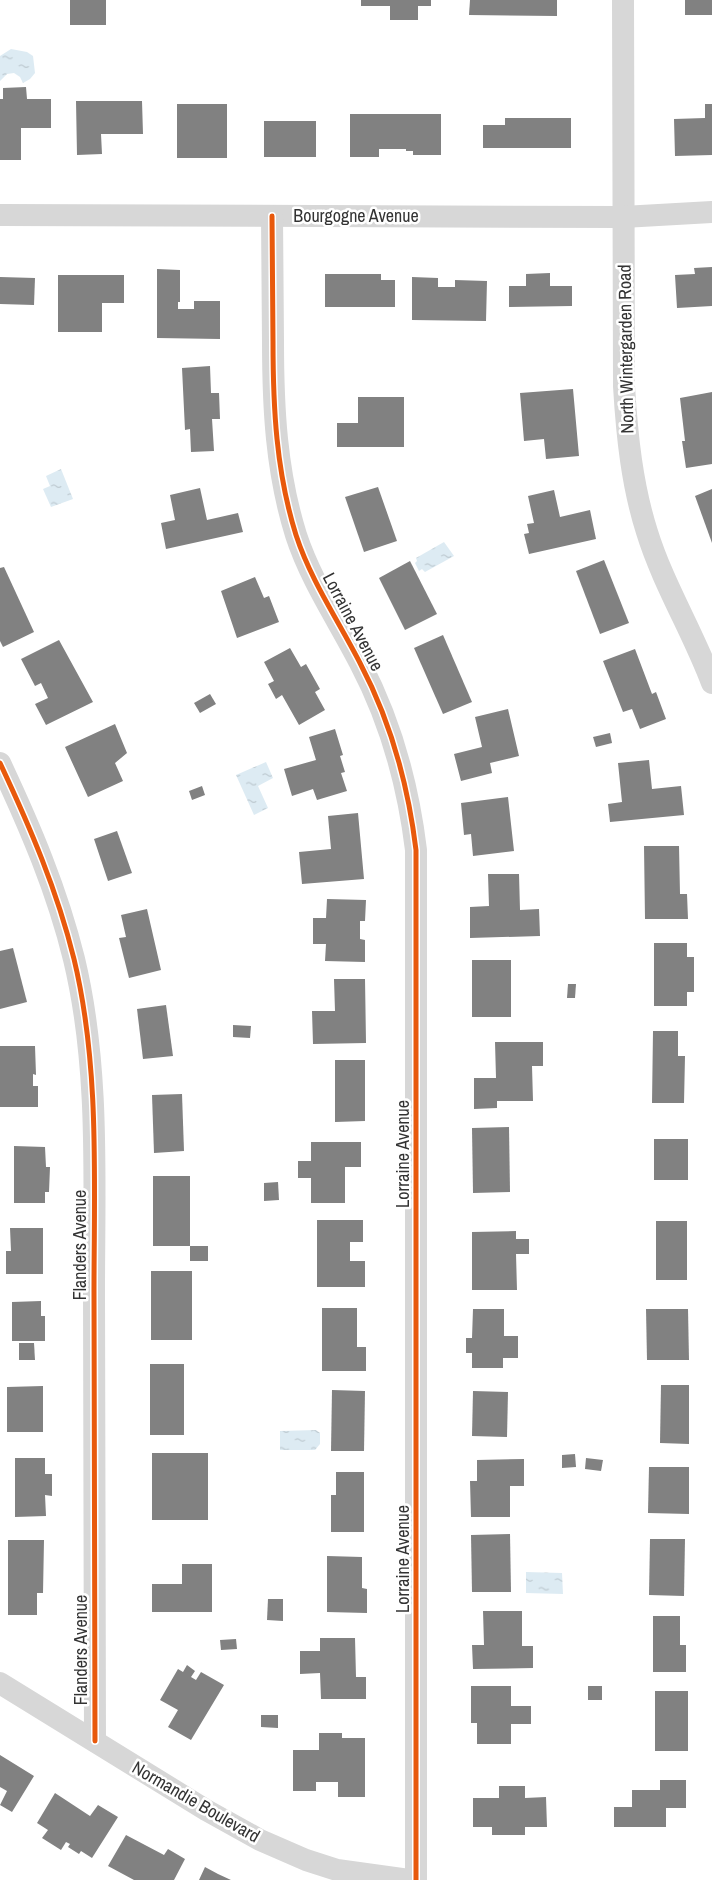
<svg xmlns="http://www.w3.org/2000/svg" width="712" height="1880" font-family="'Archivo Narrow',sans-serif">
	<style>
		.water { fill: url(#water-ripples) }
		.building { fill: #818181 }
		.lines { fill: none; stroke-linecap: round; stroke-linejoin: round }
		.minor { stroke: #d7d7d7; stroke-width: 22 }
		.cycleway-casing { stroke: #fff; stroke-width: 8 }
		.cycleway { stroke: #e8590c; stroke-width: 5 }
		.labels { text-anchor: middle; stroke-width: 5; stroke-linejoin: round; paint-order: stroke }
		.street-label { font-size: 18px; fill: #333; stroke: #fff }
	</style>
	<defs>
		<pattern id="water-ripples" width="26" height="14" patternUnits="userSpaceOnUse" patternTransform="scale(1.25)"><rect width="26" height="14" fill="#ddebf3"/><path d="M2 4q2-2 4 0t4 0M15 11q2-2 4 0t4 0" fill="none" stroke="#becad1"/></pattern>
	</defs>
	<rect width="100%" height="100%" fill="#fff"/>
	<g class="water">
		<path d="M11,49L27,52L33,56L35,73L30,79L23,83L20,77L14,73L7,74L0,81V56Z"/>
		<path d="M61,469L73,499L51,507L43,489L50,486L46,476Z"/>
		<path d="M444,542L454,556L425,572L422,569L419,571L415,563L417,561L416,558Z"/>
		<path d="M266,762L273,778L258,786L268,808L254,815L236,775Z"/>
		<path d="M316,1430L320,1433V1444L315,1450H280V1431Z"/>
		<path d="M526,1572L562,1573L563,1594L526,1593Z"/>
	</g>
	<g class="building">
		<rect x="70" y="0" width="36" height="25"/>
		<path d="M361,0H431V6H418V20H390V6H361Z"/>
		<path d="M470,0H557V16L469,15Z"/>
		<rect x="685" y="0" width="27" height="15"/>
		<path d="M26,87L27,99H51V128H21V160H0V99H3V88Z"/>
		<path d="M76,101H142L143,134H101L102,154L77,155Z"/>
		<rect x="177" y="104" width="50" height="54"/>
		<path d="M705,104H712V155L675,156L674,119L705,118Z"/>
		<path d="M350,114H441V155H413V151H406V149H379V157H350Z"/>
		<path d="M505,118H571V148H483V125H505Z"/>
		<rect x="264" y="121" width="52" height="36"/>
		<path d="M712,267V306L677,308L675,275L695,274L694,268Z"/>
		<path d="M157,269L180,270V302H178V309H194V301H220V339L157,338Z"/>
		<path d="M550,273V286H572V306L509,307V286H526V274Z"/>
		<path d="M325,274H381V280H395V307H325Z"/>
		<path d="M58,275H124V303H102V332H58Z"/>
		<path d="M0,277L35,278L34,305L0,304Z"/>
		<path d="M412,277L438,278V287H455V280L487,281L486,321L412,320Z"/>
		<path d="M210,366L211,393H219L220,419H212L214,451L191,452L190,429L185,430L182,368Z"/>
		<path d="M573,389L579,456L546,459L544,439L524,441L520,393Z"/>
		<path d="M712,392V464L686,468L682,441H685L680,398Z"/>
		<path d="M358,397H404V447H337V423H358Z"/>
		<path d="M378,487L397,541L364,552L345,497Z"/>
		<path d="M200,488L207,520L238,513L243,532L166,549L161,523L175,520L170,495Z"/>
		<path d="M712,489V543L695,496Z"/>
		<path d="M554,490L560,517L590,510L596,539L529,554L524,534L529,533L527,524L534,523L528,496Z"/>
		<path d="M604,560L629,623L600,634L576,571Z"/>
		<path d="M410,561L437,614L405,630L379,578Z"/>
		<path d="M4,567L34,632L3,647L0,641V568Z"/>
		<path d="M255,577L264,598L269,596L279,622L237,638L221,591Z"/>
		<path d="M443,635L472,702L443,714L414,648Z"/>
		<path d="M59,640L93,702L46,725L35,704L48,698L41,683L35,686L21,659Z"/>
		<path d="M290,648L301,667L306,664L320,689L315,692L325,710L299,725L282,695L276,699L268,684L274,681L264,662Z"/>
		<path d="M635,649L652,694L656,692L666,719L640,729L632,709L623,712L603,661Z"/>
		<path d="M210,694L216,704L200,713L194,703Z"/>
		<path d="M508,709L519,756L490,763L492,773L461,781L454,754L482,747L475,717Z"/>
		<path d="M115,724L127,753L115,763L123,781L88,797L65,747Z"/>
		<path d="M335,729L343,755L340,756L345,772L341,773L347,791L317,800L313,789L292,796L284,769L316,760L309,737Z"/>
		<path d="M610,733L612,743L596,747L593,737Z"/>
		<path d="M649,760L652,789L681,786L684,815L610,822L608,804L622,802L618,763Z"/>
		<path d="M202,786L205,795L192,800L189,791Z"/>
		<path d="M508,797L514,851L473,856L471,834L464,835L461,803Z"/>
		<path d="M358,813L364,879L302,884L299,852L331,849L328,816Z"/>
		<path d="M117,831L132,873L108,881L94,839Z"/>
		<path d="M644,846H679L680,894H687L688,919H645Z"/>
		<path d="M488,874H519L520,910L539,909L540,936L470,938V907L489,906Z"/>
		<path d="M327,899L366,900L365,921H360V939L365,940V962L325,961L326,944H313V918H326Z"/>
		<path d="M147,909L161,970L129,978L119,938L126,937L121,915Z"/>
		<path d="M654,943H687V957H694V992H687V1006H654Z"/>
		<path d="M13,948L27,1002L0,1009V951Z"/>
		<rect x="472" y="960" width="39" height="57"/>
		<path d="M334,979H365L366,1043L313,1044L312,1011H335Z"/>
		<path d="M568,984H576L575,998H567Z"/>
		<path d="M166,1005L173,1056L143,1059L137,1009Z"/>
		<path d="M233,1025L251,1026L250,1038L233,1037Z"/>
		<path d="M653,1031H678V1056H685L684,1103H652Z"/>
		<path d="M495,1042H543V1066H532L533,1101H497V1108L474,1109V1078H496Z"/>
		<path d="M0,1046H35L36,1075L33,1074V1086H38V1107H0Z"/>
		<path d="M335,1060H365V1121L335,1122Z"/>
		<path d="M182,1094L184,1151L154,1153L152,1095Z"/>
		<path d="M509,1127L510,1192L473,1193L472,1128Z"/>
		<rect x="654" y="1139" width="34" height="41"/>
		<path d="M311,1142H361V1167H345V1203H311V1178H298V1161H311Z"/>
		<path d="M14,1146L45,1147L46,1167H50L49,1192H45V1203H14Z"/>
		<rect x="153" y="1176" width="37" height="70"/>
		<path d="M278,1182L279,1200L264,1201V1183Z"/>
		<path d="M317,1220H363V1242H350V1261H365V1287H317Z"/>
		<rect x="656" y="1221" width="31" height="59"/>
		<path d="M10,1228H43V1274H6V1251H11Z"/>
		<path d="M516,1231V1239H529V1254H516L517,1290H472V1232Z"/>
		<rect x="190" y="1246" width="18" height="15"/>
		<rect x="151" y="1271" width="41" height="69"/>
		<path d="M41,1301V1316H45V1341H12V1302Z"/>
		<path d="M322,1308H357V1347H366V1371H322Z"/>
		<path d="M473,1309H504V1336H518V1358H503V1368H472V1353H466V1338H472Z"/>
		<path d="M646,1309H688L689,1360H647Z"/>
		<path d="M19,1343H34L35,1360H19Z"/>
		<rect x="150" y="1364" width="34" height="71"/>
		<path d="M661,1385H689V1444L660,1443Z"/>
		<path d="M43,1386V1432H7V1387Z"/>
		<path d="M332,1390L365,1391L364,1451H331Z"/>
		<path d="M473,1391L508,1392L507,1437L472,1436Z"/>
		<rect x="152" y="1453" width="56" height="67"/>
		<path d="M575,1454L576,1467L562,1468V1455Z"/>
		<path d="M15,1458H45V1474H52V1496L45,1495L46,1516L15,1517Z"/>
		<path d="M586,1458L603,1460L601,1471L585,1469Z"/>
		<path d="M524,1459V1486H510V1517H471L470,1481H477V1460Z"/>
		<path d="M649,1467H689V1514L648,1513Z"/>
		<path d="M336,1472H364V1532H331V1495H336Z"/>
		<path d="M510,1534L511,1592H472L471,1535Z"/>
		<path d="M650,1539H685L684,1596L649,1595Z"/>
		<path d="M8,1540H44L43,1593H37V1615H8Z"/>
		<path d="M327,1556L362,1557V1588L367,1589V1613L327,1612Z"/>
		<path d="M182,1564H212V1612H152V1584H182Z"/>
		<path d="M268,1599H283V1621L267,1620Z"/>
		<path d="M483,1611H522V1646H533V1668L473,1669L472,1645H484Z"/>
		<path d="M653,1616H680V1645H686V1672H653Z"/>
		<path d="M320,1638H355L356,1677H366V1699H321L320,1673L300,1674V1651H320Z"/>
		<path d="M236,1639L237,1649L221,1650L220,1640Z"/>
		<path d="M187,1665L195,1671L191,1677L196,1680L201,1672L224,1685L191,1740L168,1727L178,1710L160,1700L178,1669L183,1672Z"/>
		<path d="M471,1686H511V1706H531V1724H511V1744H477V1723H471Z"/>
		<rect x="588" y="1686" width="14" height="14"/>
		<rect x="655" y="1691" width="33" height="60"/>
		<path d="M261,1715H278V1728L261,1727Z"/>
		<path d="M319,1733H342V1738H365V1797H338V1782H316V1791H293V1750H319Z"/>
		<path d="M0,1755L34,1776L12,1812L0,1805L7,1791L0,1787Z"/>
		<path d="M660,1780H686V1808H666V1827H614V1807H632V1790H660Z"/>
		<path d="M499,1786H525V1798L546,1797L547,1827H525V1835H492V1827H473V1798H499Z"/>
		<path d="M55,1793L90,1816L98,1805L118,1817L92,1858L81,1851L79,1854L68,1847L70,1844L66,1842L61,1850L42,1838L48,1830L37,1823Z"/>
		<path d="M126,1835L164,1855L168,1849L185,1859L174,1880H134L108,1866Z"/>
		<path d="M205,1867L218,1874L231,1880H199Z"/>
	</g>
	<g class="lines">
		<g class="minor">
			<path d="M623,0L624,386C627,436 632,485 647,532C663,584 693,632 712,683"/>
			<path d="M0,215L623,217L712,212"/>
			<path d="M272,216C272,257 273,299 273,341C273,407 276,471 296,535C311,581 338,620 360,663C391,722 408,784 416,850V1880"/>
			<path d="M0,763C30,827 57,890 74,959C100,1067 94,1182 94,1292C95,1442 95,1592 95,1741"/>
			<path d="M0,1683L206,1810L260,1840L306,1860L337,1870L409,1880"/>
		</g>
		<defs>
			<g id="cycleway">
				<path d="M272,216C272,257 273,299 273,341C273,407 276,471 296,535C311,581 338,620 360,663C391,722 408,784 416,850V1880"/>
				<path d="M0,763C30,827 57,890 74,959C100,1067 94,1182 94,1292C95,1442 95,1592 95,1741"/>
			</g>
		</defs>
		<use href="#cycleway" class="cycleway-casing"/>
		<use href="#cycleway" class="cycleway"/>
	</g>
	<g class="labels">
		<g class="street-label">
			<text x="356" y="222">Bourgogne Avenue</text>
			<text transform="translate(626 349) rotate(-91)" y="6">North Wintergarden Road</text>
			<text transform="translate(353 622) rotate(62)" y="6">Lorraine Avenue</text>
			<text transform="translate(403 1154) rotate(-90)" y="6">Lorraine Avenue</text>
			<text transform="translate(80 1245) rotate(-90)" y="6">Flanders Avenue</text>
			<text transform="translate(403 1559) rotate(-90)" y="6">Lorraine Avenue</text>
			<text transform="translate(81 1650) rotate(-90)" y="6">Flanders Avenue</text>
			<text transform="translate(196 1802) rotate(30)" y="6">Normandie Boulevard</text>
		</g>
	</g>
</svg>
